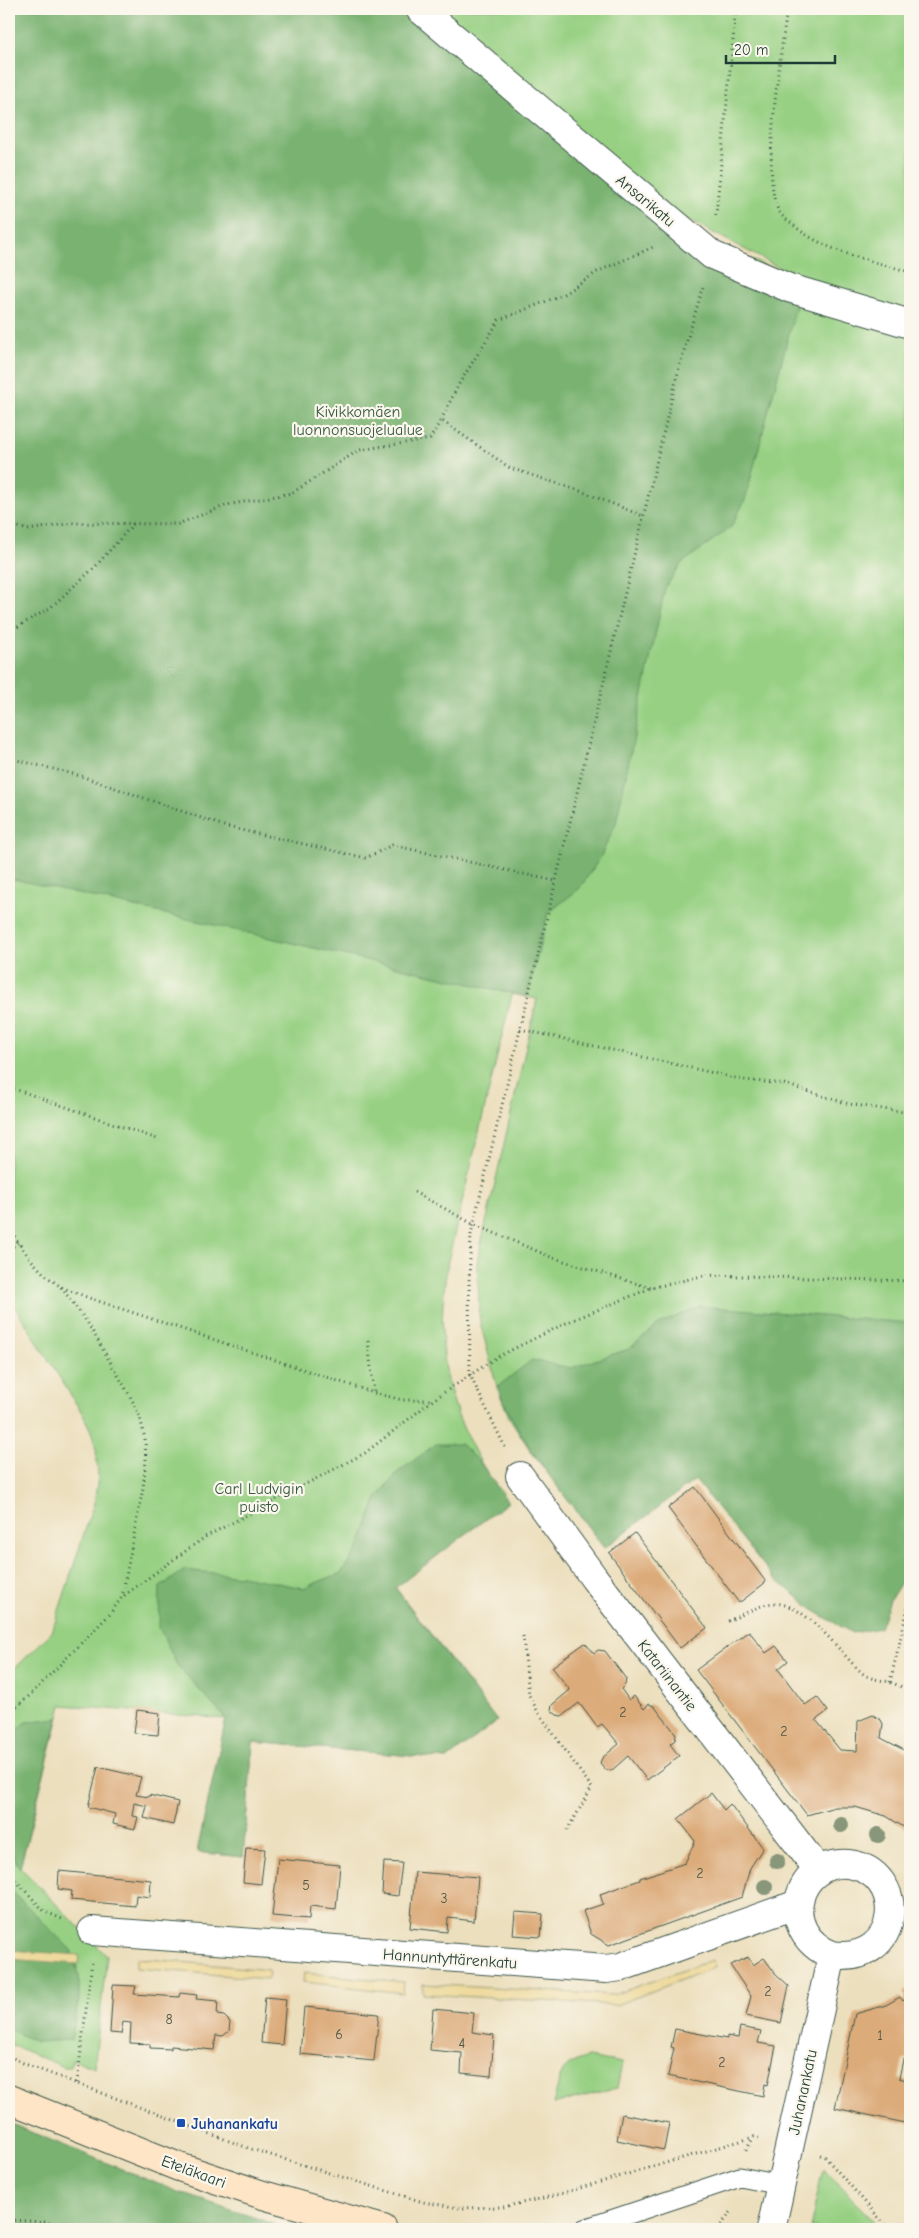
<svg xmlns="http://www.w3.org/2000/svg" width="919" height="2238" font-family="'Comic Neue',sans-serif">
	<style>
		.green { fill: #97d083; stroke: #5b865c }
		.forest { fill: #79b271; stroke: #4c7852 }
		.sand { fill: #eeda9e; stroke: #868c69 }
		.building { fill: #dcab7a }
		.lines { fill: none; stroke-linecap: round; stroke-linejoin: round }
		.service-casing { stroke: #3e5549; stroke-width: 21 }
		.minor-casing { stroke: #3e5549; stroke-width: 30 }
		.secondary-casing { stroke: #3e5549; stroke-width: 30 }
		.path { stroke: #3e5549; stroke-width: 3; stroke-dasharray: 1 4; stroke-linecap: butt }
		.service { stroke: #fff; stroke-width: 19 }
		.minor { stroke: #fff; stroke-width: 28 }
		.secondary { stroke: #fde5c5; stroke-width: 28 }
		.tree { fill: #88967a }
		.transit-dot { fill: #1a4fb4; stroke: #fbf7ec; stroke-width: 2 }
		.labels { text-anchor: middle; stroke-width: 4.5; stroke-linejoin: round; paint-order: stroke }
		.number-label { font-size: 14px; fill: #4e5846 }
		.street-label { font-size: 16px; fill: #1f3d34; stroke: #fbf7ec }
		.park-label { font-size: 16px; fill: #375a44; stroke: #fbf7ec }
		.transit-label { font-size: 16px; font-weight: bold; fill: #164399; stroke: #fbf7ec; text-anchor: start }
	</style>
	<rect width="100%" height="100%" fill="#fbf7ec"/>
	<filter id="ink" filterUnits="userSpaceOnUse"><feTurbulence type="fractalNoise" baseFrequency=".02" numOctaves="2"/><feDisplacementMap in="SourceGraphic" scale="10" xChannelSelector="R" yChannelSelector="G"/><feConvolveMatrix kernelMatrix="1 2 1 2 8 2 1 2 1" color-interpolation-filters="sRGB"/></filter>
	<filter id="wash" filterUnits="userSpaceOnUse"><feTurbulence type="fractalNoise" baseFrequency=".0096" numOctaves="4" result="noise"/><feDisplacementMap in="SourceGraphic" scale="20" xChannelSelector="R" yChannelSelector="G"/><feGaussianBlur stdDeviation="1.12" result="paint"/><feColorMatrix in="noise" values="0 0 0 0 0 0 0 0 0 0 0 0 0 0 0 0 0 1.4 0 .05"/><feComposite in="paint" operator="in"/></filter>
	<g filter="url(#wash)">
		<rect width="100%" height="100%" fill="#ecdfbd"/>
		<g class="green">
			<path d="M9,9H404L685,233L802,280L682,216L645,191L473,34L441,9H910V1496L770,1422L604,1548L530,1450L509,1417L497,1387L480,1322L477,1262L537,999L512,994L448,1261C432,1356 449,1425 508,1502L395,1587L497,1721L447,1759L253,1742L243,1857L197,1852L226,1719L62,1705L20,1867L107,1956L94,2068L73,2059L70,2067H64L9,2044V1674L52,1632L94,1503L98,1477L96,1449L91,1431L82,1413L9,1297Z"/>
			<path d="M588,2057L622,2063L617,2088L553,2104C561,2076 557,2066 588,2057Z"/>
			<path d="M823,2168L881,2229H810Z"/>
		</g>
		<g class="forest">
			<path d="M9,9H404L685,233L797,303L745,500L731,527L682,563L665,588L616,823L600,858L579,889L548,913L527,997L9,878Z"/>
			<path d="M700,1306L910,1323V1568L890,1600L880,1628L852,1633L816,1612L774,1578L695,1480L604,1548C566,1496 522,1447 497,1387L532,1360L571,1368L629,1349L659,1324Z"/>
			<path d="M436,1444H461L481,1464L508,1502L395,1588L497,1721L447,1759L253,1742L243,1857L197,1852L226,1719L177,1665L159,1627L160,1587L185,1570L242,1576L303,1588L341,1573L360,1545L376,1500L397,1473Z"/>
			<path d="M58,1718L20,1868L9,1849V1738L26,1722Z"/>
			<path d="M9,1888L71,1950L79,1974V1998L71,2040L36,2042L9,2029Z"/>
			<path d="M9,2123L178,2192L289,2229H9Z"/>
		</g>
		<g class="sand">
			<path d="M9,1950L79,1955L78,1964L9,1959Z"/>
			<path d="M136,1958L269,1970L268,1979L136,1968Z"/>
			<path d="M712,1960L715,1967L616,2005L423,1994V1984L613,1995Z"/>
			<path d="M304,1973L404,1982L403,1993L303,1982Z"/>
		</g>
		<g id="blocks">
			<g class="building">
				<path d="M695,1487L766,1582L739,1603L668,1508Z"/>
				<path d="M635,1533L707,1628L680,1648L609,1553Z"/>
				<path d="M749,1631L766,1653L776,1646L788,1661L778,1669L805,1705L817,1697L828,1711L816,1720L840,1750L857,1751L858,1721L873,1715L881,1720L883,1724L881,1738L910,1753V1831L886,1816L855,1807H835L807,1815L696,1670Z"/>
				<path d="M585,1643L594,1653L598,1650L605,1651L626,1679L625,1685L621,1689L629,1700L634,1696L644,1709L649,1704L654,1706L676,1734L675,1740L670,1744L679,1756L647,1780L628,1756L611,1771L606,1770L600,1763L602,1758L619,1744L602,1724L597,1727L579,1703L562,1716L557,1715L551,1710L552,1705L570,1690L552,1667Z"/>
				<path d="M137,1710L160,1713L158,1735L134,1733Z"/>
				<path d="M98,1767L141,1777L136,1795L149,1797V1795L178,1802L173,1825L144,1818L147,1806L134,1803L132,1816L138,1817L135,1829L113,1824L115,1814L88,1807Z"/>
				<path d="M711,1793L724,1810L730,1804L763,1848L750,1868L742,1897L609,1945L591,1934L583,1911L603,1904L600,1894L640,1880V1878L685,1863L695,1841L678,1819Z"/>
				<path d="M246,1848L265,1849L261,1884L243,1882Z"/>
				<path d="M278,1859L340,1865L336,1909L310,1906L309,1919L272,1916Z"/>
				<path d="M384,1862L402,1863L398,1896L382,1894Z"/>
				<path d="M59,1871L151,1880L150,1897L136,1895L135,1906L71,1900L72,1891L58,1889Z"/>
				<path d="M415,1872L478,1877L474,1921L448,1918L447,1932L410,1928Z"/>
				<path d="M515,1912L543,1914L541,1937L513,1935Z"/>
				<path d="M748,1957L753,1965L764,1958L775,1973L789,1986L781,2023L746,2016L751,1996L730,1965Z"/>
				<path d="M113,1985L136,1986L134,1994L179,1997L180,1993L197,1995L196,1999L218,2001L217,2015L224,2016L230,2022L229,2031L223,2036L216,2035L214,2050L171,2046V2049L150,2048V2044L130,2043L131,2023L123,2022L121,2034L110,2033Z"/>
				<path d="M910,1987V2057L903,2060L899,2078L910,2081V2124L835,2108L855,2014L886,2005L900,1997L903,2001L907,1997L904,1992Z"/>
				<path d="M265,1997L286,1999L282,2045L261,2043Z"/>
				<path d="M304,2007L379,2014L374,2061L300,2054Z"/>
				<path d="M433,2009L474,2013L472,2032L494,2035L491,2076L461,2073L462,2053L430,2050Z"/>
				<path d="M740,2027L761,2031L758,2043L776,2046L768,2085L765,2084L763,2096L668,2076L674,2048L671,2047L675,2029L727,2039V2036L738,2038Z"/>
				<path d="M622,2114L669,2123L664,2150L617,2140Z"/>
			</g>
		</g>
	</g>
	<g filter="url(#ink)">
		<use href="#blocks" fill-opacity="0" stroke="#3e5549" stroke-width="1"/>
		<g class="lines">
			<defs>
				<path id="service" d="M584,2229L740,2177L781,2185"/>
				<g id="minor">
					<path d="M420,9L712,255L789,288L910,324"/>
					<path d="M520,1476L594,1578L819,1871"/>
					<path d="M92,1931L606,1969L621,1967L798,1904"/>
					<path d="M771,2229L832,1955C903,1966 909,1871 848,1864C797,1859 775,1932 832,1955"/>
				</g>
				<path id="secondary" d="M9,2099L179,2167L263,2195L383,2229"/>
			</defs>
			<use href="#service" class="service-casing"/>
			<use href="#minor" class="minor-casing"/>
			<use href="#secondary" class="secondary-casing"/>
			<g class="path">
				<path d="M787,9C782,49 759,183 780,213C782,217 788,220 791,223C823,252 870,260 910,272"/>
				<path d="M716,215L736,9"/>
				<path d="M441,420L459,384L499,320L562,295L597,272L653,247"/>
				<path d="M9,524L28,530L73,523L178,524L227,505L292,493L359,450L430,439L441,420L510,468L583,492L643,516"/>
				<path d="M9,632L50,608L96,566L134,523"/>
				<path d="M9,758L81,776L227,827L366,858L392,845L555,881"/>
				<path d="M520,1029L744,1080L784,1084L849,1104L910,1113"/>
				<path d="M9,1087L160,1140"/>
				<path d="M414,1192L473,1224L551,1257L651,1288"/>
				<path d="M9,1228C22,1249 39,1273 60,1286C69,1291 80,1294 89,1298L374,1393L403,1400H433"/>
				<path d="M9,1249L18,1243"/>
				<path d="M61,1287L87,1322L130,1396L140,1417L145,1439L146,1460L143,1488L122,1597"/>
				<path d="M368,1341L374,1393"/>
				<path d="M505,1447L470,1375L469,1282L471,1234L680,364L703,287"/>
				<path d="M728,1621C740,1616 754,1608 767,1604C802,1596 839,1652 861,1672C870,1680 878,1679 889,1682C896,1684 904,1688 910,1691"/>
				<path d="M523,1636L529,1695L538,1712L592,1788L567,1830"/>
				<path d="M890,1682L910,1599"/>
				<path d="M9,1713L28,1697L109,1615L122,1597L205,1537L365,1453L433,1400L497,1357L568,1322L651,1288L707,1275L910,1281"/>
				<path d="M9,1873L44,1911L62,1919"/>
				<path d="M9,2056L25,2064L248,2148L423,2202L460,2208L503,2207L553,2196L754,2137L759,2138"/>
				<path d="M77,2083L92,1962"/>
				<path d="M746,2150L754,2137"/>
				<path d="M820,2155L825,2157L889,2229"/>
				<path d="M9,2220L45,2222L74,2229"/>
				<path d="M718,2229L731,2212"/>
			</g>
			<use href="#service" class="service"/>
			<use href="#minor" class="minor"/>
			<use href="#secondary" class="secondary"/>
		</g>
		<g class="tree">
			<circle cx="841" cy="1825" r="8"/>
			<circle cx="878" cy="1835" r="8"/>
			<circle cx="777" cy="1861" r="8"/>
			<circle cx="765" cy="1887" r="8"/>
		</g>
	</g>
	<rect class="transit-dot" x="176" y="2118" width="10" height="10" rx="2.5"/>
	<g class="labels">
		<g class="number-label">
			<text x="623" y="1717">2</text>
			<text x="784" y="1736">2</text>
			<text x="700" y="1878">2</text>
			<text x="306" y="1890">5</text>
			<text x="444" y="1903">3</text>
			<text x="768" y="1996">2</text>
			<text x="169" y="2024">8</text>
			<text x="339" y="2039">6</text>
			<text x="880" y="2040">1</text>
			<text x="462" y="2048">4</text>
			<text x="722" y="2067">2</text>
		</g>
		<g class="street-label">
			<text transform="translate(646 200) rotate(40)" y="6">Ansarikatu</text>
			<text transform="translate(668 1675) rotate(52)" y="6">Katariinantie</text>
			<text transform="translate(450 1958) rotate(4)" y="6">Hannuntyttärenkatu</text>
			<text transform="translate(802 2092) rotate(-78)" y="6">Juhanankatu</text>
			<text transform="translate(194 2171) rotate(20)" y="6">Eteläkaari</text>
		</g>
		<g class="park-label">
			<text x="358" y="417">Kivikkomäen<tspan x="358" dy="18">luonnonsuojelualue</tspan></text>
			<text x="259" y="1494">Carl Ludvigin<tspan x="259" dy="18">puisto</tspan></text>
		</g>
		<g class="transit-label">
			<text x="191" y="2129">Juhanankatu</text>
		</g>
	</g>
	<rect width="919" height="2238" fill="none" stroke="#fbf7ec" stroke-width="30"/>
	<path d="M726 55v8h109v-8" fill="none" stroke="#1f3d34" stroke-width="2.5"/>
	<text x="734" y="55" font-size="15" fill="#1f3d34" stroke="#fbf7ec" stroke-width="4" paint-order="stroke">20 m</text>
</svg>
